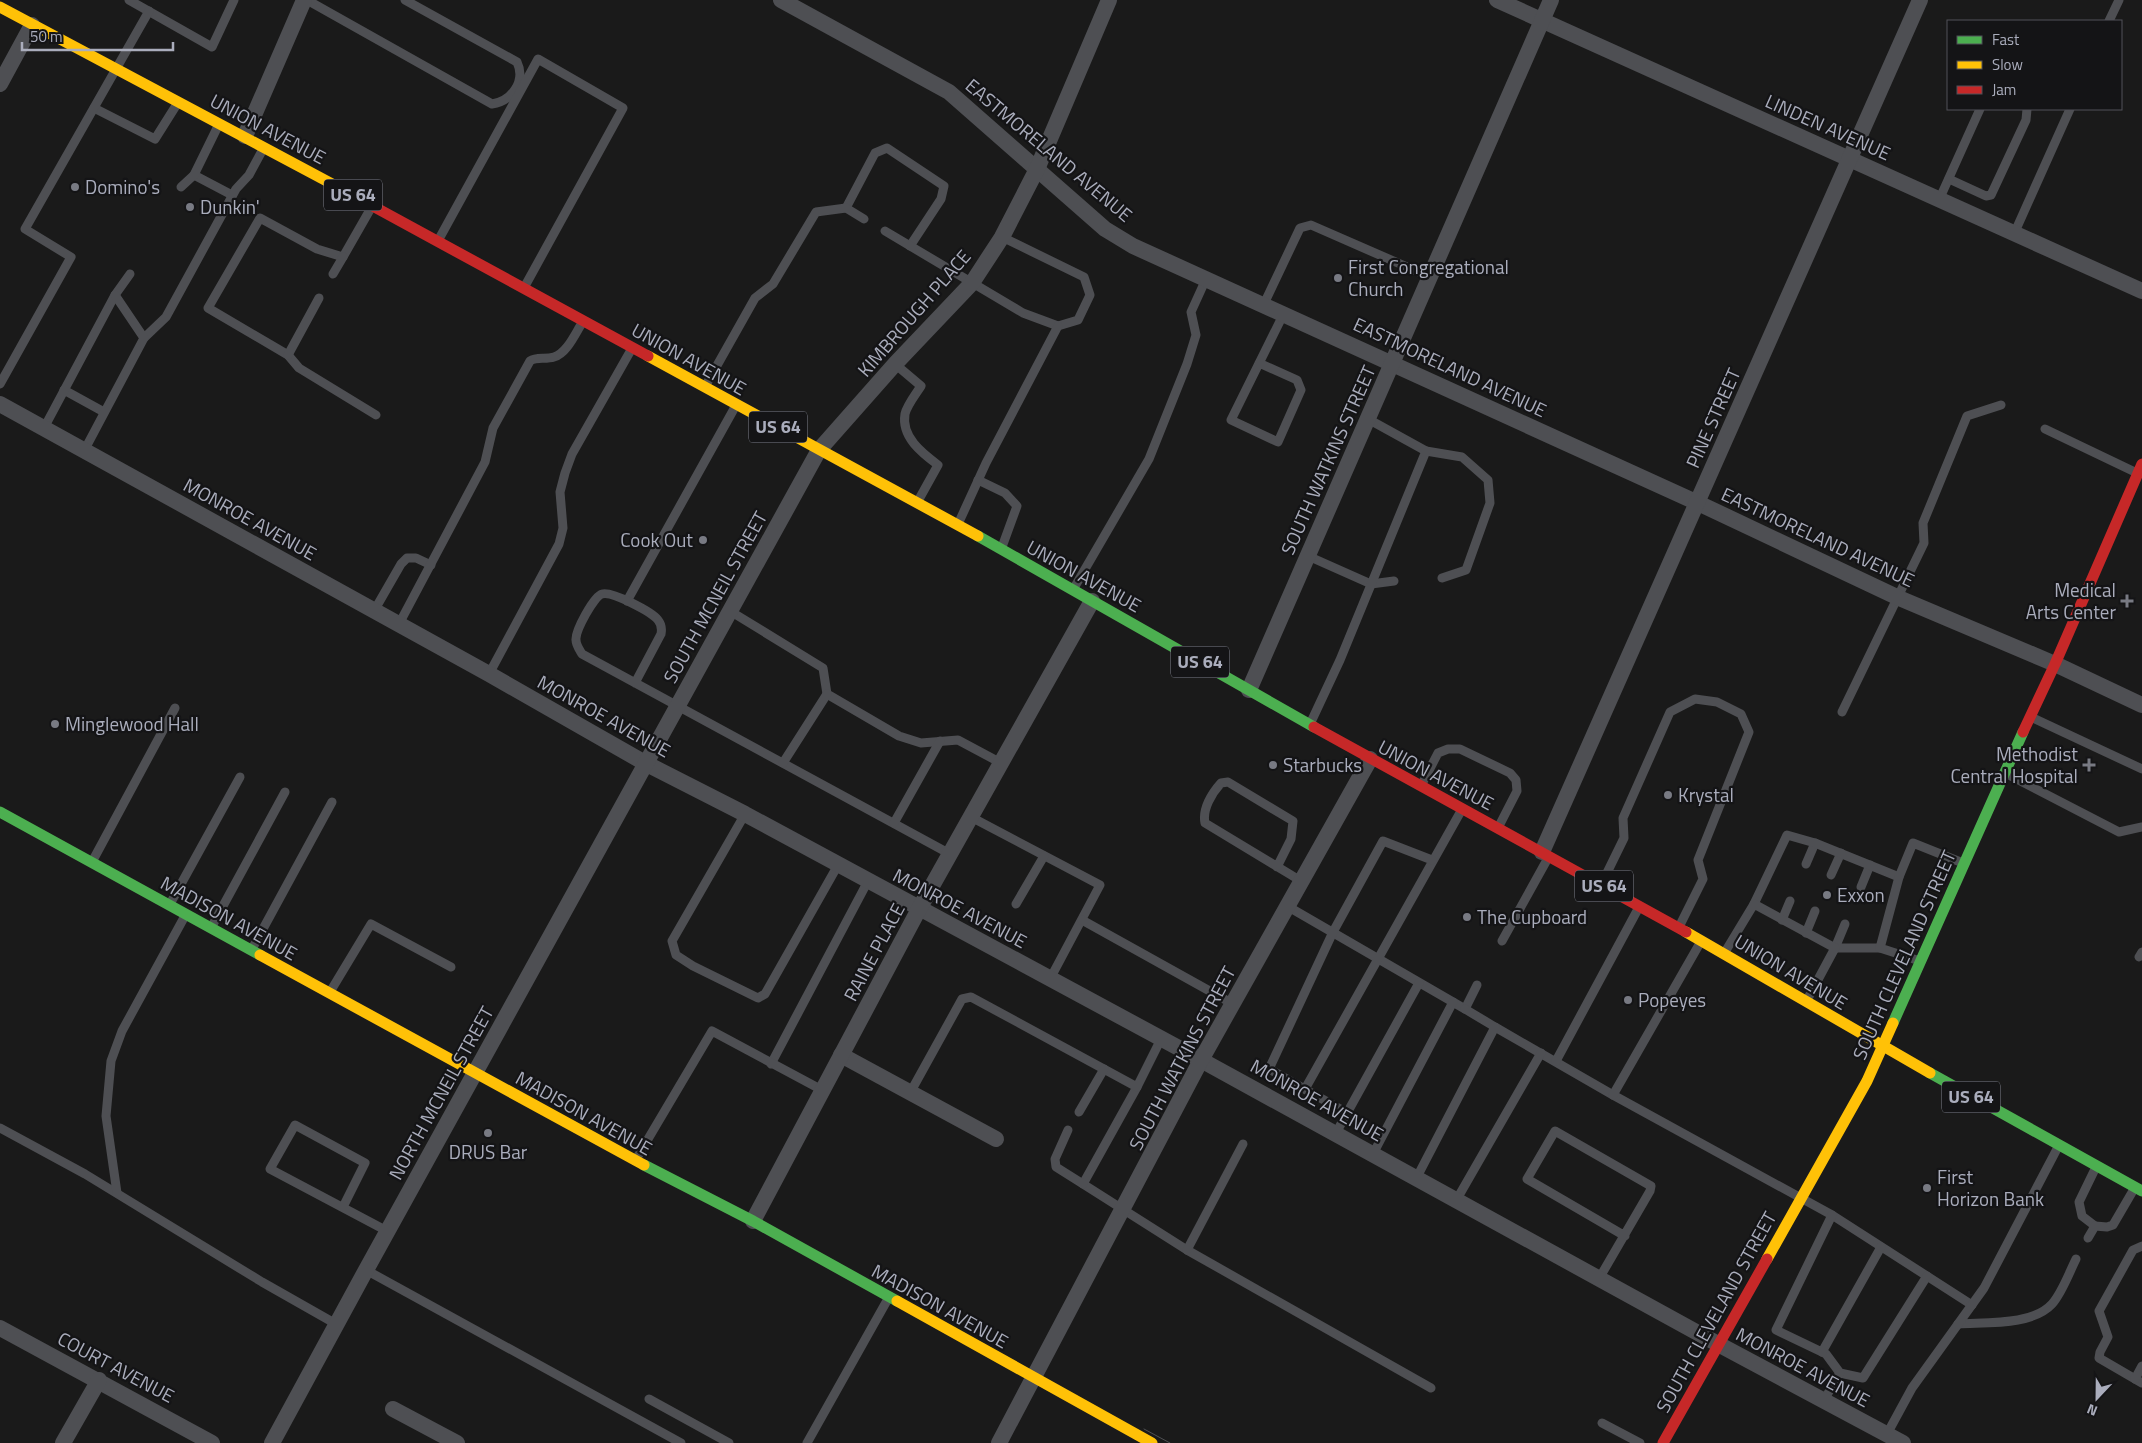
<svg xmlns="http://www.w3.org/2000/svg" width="2142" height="1443" font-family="'Titillium Web',sans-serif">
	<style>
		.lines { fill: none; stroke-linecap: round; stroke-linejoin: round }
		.lane { stroke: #4e4f53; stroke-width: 9 }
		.street { stroke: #4e4f53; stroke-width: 16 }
		.fast { stroke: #4caf50; stroke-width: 11 }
		.slow { stroke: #ffc107; stroke-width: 11 }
		.jam { stroke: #c62828; stroke-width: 11 }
		.tram { stroke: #4e4f52; stroke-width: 1 }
		.poi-dot { fill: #787a83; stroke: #141416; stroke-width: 2 }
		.labels { text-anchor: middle; stroke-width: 4.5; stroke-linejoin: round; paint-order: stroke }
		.shield { fill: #141416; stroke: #7d7f8a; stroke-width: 1 }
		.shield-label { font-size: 18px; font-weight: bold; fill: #aaadbc }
		.street-label { font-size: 19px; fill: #aaadbc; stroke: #141416 }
		.poi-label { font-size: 19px; fill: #aaadbc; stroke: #141416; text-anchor: start }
	</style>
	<rect width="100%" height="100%" fill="#1a1a1a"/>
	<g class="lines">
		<g class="lane">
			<path d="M129,0L212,47L234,0"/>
			<path d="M307,0L492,104C512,101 526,81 517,62L405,0"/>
			<path d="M2109,21L2119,0"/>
			<path d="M94,108L155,139L177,104"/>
			<path d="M194,175L232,195"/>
			<path d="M1949,179L1986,196L1991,195L2026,120L2027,109"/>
			<path d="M181,187L194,175L218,126"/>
			<path d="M1939,200L1980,109"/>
			<path d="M371,208L343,257L317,249L260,218L208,308L288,355L299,368L376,415"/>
			<path d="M846,208L875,153L887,148L944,186L941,199L910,246"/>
			<path d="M885,231L1023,313L1058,326L1078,320L1090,295L1084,277L1002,237"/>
			<path d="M2014,234L2070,109"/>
			<path d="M439,239L538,59L623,108L525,286"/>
			<path d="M333,274L343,257"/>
			<path d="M1264,304L1300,228L1311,225L1430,277"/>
			<path d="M144,338L166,317L236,189L249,175L263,149"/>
			<path d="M288,355L319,298"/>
			<path d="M1259,363L1297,380L1301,390L1278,442L1231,420L1284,313"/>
			<path d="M895,364L921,386C916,394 907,405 905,414C901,437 922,453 938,465L918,501"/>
			<path d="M0,384L71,257L25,229L149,11"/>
			<path d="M706,385L755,298L773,284L816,212L846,208L864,219"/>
			<path d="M64,390L104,412"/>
			<path d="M44,428L115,295L130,274"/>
			<path d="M2045,429L2137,473"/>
			<path d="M84,451L144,338L115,295"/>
			<path d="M1426,451L1462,457L1488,480L1490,503L1466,570L1442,578"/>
			<path d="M978,480L1005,493L1017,506L1002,547"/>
			<path d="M959,522L986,463L1058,326"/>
			<path d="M1308,556L1371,584L1394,581"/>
			<path d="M1074,588L1149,459L1187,364L1196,335L1191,312L1206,279"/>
			<path d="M627,601L735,407"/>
			<path d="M374,611L401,564L407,558H416L431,565"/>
			<path d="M730,611L823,668L827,694L899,736L921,743L958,740L1001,763"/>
			<path d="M399,624L485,462L493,428L530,361C537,356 545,360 554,357C567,353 575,334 582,323"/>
			<path d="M489,674L559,544L563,528L560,492L565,473L572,454L631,350"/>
			<path d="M635,683L661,634C662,629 662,625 658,620C652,612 612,591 602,594C594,596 575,631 576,640C576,645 579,649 582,654L950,854"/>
			<path d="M1842,712L1924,543L1923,523L1967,416L2001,405"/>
			<path d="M2031,717L2142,769"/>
			<path d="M1311,722L1340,660L1426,451L1368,419"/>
			<path d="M783,763L827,694"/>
			<path d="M2005,773L2119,832L2142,827"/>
			<path d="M1422,784L1438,753L1448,749H1460L1510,773L1516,780L1517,791L1499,826"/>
			<path d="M745,814L672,941L676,955L693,966L758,998L765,994L838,865"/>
			<path d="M971,817L1100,885L1050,979"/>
			<path d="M894,823L940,741"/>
			<path d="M92,862L175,708"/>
			<path d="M1806,864L1815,843"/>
			<path d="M1277,867L1291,839L1293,821L1228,782L1221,783C1212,793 1202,809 1205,823L1301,881"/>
			<path d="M1831,875L1841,853"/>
			<path d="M1602,883L1624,838L1623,818L1670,712L1695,699L1717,702L1741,714L1749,732L1698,860L1703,879L1680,925"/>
			<path d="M1861,887L1870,865"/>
			<path d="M170,904L240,777"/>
			<path d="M1016,904L1044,856"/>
			<path d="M1754,904L1787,835L1815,843L1899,877"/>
			<path d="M1287,906L1465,1009L1477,985"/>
			<path d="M1082,920L1233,1004"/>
			<path d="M1782,920L1790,901"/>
			<path d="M1845,924L1835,948H1880"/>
			<path d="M211,928L285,792"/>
			<path d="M1806,933L1815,911"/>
			<path d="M1502,941L1548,858"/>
			<path d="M252,949L332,802"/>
			<path d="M1725,952L1754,904L1835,948L1807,1000"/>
			<path d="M2139,957L2142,952"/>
			<path d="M1920,961L1880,948L1899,877L1913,843L1963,863"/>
			<path d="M330,992L371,924L451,967"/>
			<path d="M1495,1027L1613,1095L1832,1215L1972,1305"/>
			<path d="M1556,1061L1638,909"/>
			<path d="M771,1064L868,881"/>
			<path d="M1137,1087L1083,1184L1187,1250L1431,1388"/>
			<path d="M1305,1089L1461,811"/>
			<path d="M910,1093L962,999L971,997L1137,1087L1161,1039"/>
			<path d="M1613,1095L1700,943"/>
			<path d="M1079,1112L1104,1069"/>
			<path d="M1347,1113L1269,1069L1333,932L1383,841L1432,860"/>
			<path d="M0,1128L85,1174L262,1282L336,1324"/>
			<path d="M1068,1130L1055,1159L1056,1167L1083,1184"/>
			<path d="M1336,1133L1419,983"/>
			<path d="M1373,1154L1453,1002"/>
			<path d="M635,1161L712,1031L822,1090"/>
			<path d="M1417,1177L1495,1027L1465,1009"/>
			<path d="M117,1193L106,1116L111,1061L122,1031L186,914"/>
			<path d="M1457,1199L1541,1053"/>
			<path d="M343,1207L365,1163L295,1125L270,1169L387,1231"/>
			<path d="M1832,1215L1776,1330L1826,1354L1840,1373L1863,1378L1927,1276"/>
			<path d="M2095,1226L2082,1216L2079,1202L2096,1167"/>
			<path d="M2088,1238L2095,1226L2107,1227L2113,1225L2134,1189"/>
			<path d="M2142,1246L2133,1250L2099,1311L2108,1337L2100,1352L2099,1358L2142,1383"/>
			<path d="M1187,1250L1243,1144"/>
			<path d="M366,1270L681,1443"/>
			<path d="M1600,1277L1650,1191L1651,1186L1555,1131L1527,1179L1625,1236"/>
			<path d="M1958,1324C1985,1322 2032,1326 2052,1304C2062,1293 2069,1273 2076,1259"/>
			<path d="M1822,1352L1881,1247"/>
			<path d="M2135,1379L2142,1366"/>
			<path d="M649,1399L729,1443"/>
			<path d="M1824,1400L1840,1373"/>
			<path d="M1602,1423L1640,1443"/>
			<path d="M1887,1434L1912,1388L1984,1288L2058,1147"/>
			<path d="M807,1443L889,1297"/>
		</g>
		<g class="street">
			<path d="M781,0L949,92L1105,229L1133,246L1698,503L1899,598L2055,664L2142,705"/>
			<path d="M1497,0L2142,291"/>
			<path d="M0,84L32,25"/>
			<path d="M245,136L304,0"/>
			<path d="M0,404L489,674L645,763L745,814L1201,1060L1718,1344L1903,1443"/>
			<path d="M1249,690L1551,0"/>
			<path d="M1542,852L1920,0"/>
			<path d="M841,1055L996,1139"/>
			<path d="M753,1221L919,909L1092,601"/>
			<path d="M0,1328L212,1443"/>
			<path d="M393,1409L457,1443"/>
			<path d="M63,1443L99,1380"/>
			<path d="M272,1443L366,1270L819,450L895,364L972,283L1002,237L1037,169L1109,0"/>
			<path d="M999,1443L1201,1060L1370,759"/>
		</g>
		<g class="fast">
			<path d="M978,536L1314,727"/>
			<path d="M0,812L260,955"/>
			<path d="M1893,1023L2023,732"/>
			<path d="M1930,1073L2142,1191"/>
			<path d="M644,1165L753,1221L897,1301"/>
		</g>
		<g class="slow">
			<path d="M0,7L336,186"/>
			<path d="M648,356L978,536"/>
			<path d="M1686,932L1930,1073"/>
			<path d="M260,955L644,1165"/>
			<path d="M1767,1259L1867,1081L1893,1023"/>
			<path d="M897,1301L1152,1443"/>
		</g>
		<g class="jam">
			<path d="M336,186L648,356"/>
			<path d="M1314,727L1686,932"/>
			<path d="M2023,732L2055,664L2142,464"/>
			<path d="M1663,1443L1767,1259"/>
		</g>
		<path class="tram" d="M1144,1429L1170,1443"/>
	</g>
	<g class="poi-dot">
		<circle cx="75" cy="187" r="5"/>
		<circle cx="190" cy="207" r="5"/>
		<circle cx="1338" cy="278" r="5"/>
		<circle cx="703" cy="540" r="5"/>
		<path d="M2124.5 593.5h5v5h5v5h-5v5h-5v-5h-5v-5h5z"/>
		<circle cx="55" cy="724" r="5"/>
		<circle cx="1273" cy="765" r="5"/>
		<path d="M2086.5 757.5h5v5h5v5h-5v5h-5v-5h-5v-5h5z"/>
		<circle cx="1668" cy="795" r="5"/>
		<circle cx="1827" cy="895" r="5"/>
		<circle cx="1467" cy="917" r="5"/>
		<circle cx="1628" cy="1000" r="5"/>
		<circle cx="488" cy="1133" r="5"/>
		<circle cx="1927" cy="1188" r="5"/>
	</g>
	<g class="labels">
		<g class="shield">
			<rect x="324" y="179.5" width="58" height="31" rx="4"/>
			<rect x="749" y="411.5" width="58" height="31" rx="4"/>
			<rect x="1171" y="646.5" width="58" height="31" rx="4"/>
			<rect x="1575" y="870.5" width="58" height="31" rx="4"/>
			<rect x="1942" y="1081.5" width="58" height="31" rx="4"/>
		</g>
		<g class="shield-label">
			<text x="353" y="201">US 64</text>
			<text x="778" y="433">US 64</text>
			<text x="1200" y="668">US 64</text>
			<text x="1604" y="892">US 64</text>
			<text x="1971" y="1103">US 64</text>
		</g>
		<g class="street-label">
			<text transform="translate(1828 127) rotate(24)" y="7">LINDEN AVENUE</text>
			<text transform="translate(268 129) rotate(28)" y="7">UNION AVENUE</text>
			<text transform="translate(1049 150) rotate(40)" y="7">EASTMORELAND AVENUE</text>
			<text transform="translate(914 313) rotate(-49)" y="7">KIMBROUGH PLACE</text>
			<text transform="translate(689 359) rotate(29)" y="7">UNION AVENUE</text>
			<text transform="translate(1450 367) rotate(25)" y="7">EASTMORELAND AVENUE</text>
			<text transform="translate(1713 418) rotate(-66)" y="7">PINE STREET</text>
			<text transform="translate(1328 460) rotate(-66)" y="7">SOUTH WATKINS STREET</text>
			<text transform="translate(250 519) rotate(29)" y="7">MONROE AVENUE</text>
			<text transform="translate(1818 537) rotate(25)" y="7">EASTMORELAND AVENUE</text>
			<text transform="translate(1084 576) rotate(29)" y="7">UNION AVENUE</text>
			<text transform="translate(715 597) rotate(-61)" y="7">SOUTH MCNEIL STREET</text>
			<text transform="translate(604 716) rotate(29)" y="7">MONROE AVENUE</text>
			<text transform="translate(1436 775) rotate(28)" y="7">UNION AVENUE</text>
			<text transform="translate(960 908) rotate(28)" y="7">MONROE AVENUE</text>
			<text transform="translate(229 918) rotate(29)" y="7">MADISON AVENUE</text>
			<text transform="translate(874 952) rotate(-62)" y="7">RAINE PLACE</text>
			<text transform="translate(1904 955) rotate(-66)" y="7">SOUTH CLEVELAND STREET</text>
			<text transform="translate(1791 972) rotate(31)" y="7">UNION AVENUE</text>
			<text transform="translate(1182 1058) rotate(-62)" y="7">SOUTH WATKINS STREET</text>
			<text transform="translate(441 1093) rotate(-61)" y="7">NORTH MCNEIL STREET</text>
			<text transform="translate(1317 1100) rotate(29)" y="7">MONROE AVENUE</text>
			<text transform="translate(584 1113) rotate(29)" y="7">MADISON AVENUE</text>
			<text transform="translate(940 1306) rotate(29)" y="7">MADISON AVENUE</text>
			<text transform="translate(1716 1312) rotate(-61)" y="7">SOUTH CLEVELAND STREET</text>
			<text transform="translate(116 1367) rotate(28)" y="7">COURT AVENUE</text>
			<text transform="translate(1803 1367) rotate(28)" y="7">MONROE AVENUE</text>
		</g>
		<g class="poi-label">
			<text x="85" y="194">Domino's</text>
			<text x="200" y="214">Dunkin'</text>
			<text x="1348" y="274">First Congregational<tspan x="1348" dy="22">Church</tspan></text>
			<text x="693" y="547" text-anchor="end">Cook Out</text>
			<text x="2116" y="597" text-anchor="end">Medical<tspan x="2116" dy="22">Arts Center</tspan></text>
			<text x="65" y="731">Minglewood Hall</text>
			<text x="2078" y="761" text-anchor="end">Methodist<tspan x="2078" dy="22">Central Hospital</tspan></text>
			<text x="1283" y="772">Starbucks</text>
			<text x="1678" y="802">Krystal</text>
			<text x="1837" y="902">Exxon</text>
			<text x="1477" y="924">The Cupboard</text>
			<text x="1638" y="1007">Popeyes</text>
			<text x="488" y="1159" text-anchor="middle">DRUS Bar</text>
			<text x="1937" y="1184">First<tspan x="1937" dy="22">Horizon Bank</tspan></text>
		</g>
	</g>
	<rect x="1947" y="20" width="175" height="90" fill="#141416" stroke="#505158"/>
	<rect x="1957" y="36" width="25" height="8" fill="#4caf50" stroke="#505158"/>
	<text x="1992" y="45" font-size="15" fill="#aaadbc">Fast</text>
	<rect x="1957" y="61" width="25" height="8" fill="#ffc107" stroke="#505158"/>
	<text x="1992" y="70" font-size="15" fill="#aaadbc">Slow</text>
	<rect x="1957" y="86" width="25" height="8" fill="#c62828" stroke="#505158"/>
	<text x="1992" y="95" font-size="15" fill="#aaadbc">Jam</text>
	<g transform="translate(2097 1398) rotate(202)" stroke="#141416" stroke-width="4" paint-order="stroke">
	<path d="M0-4L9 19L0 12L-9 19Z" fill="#aaadbc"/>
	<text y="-8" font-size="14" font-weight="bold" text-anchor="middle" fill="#aaadbc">N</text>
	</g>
	<path d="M22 42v8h151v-8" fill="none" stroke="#aaadbc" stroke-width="2.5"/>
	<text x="30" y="42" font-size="15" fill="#aaadbc" stroke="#141416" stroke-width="4" paint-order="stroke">50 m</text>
</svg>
